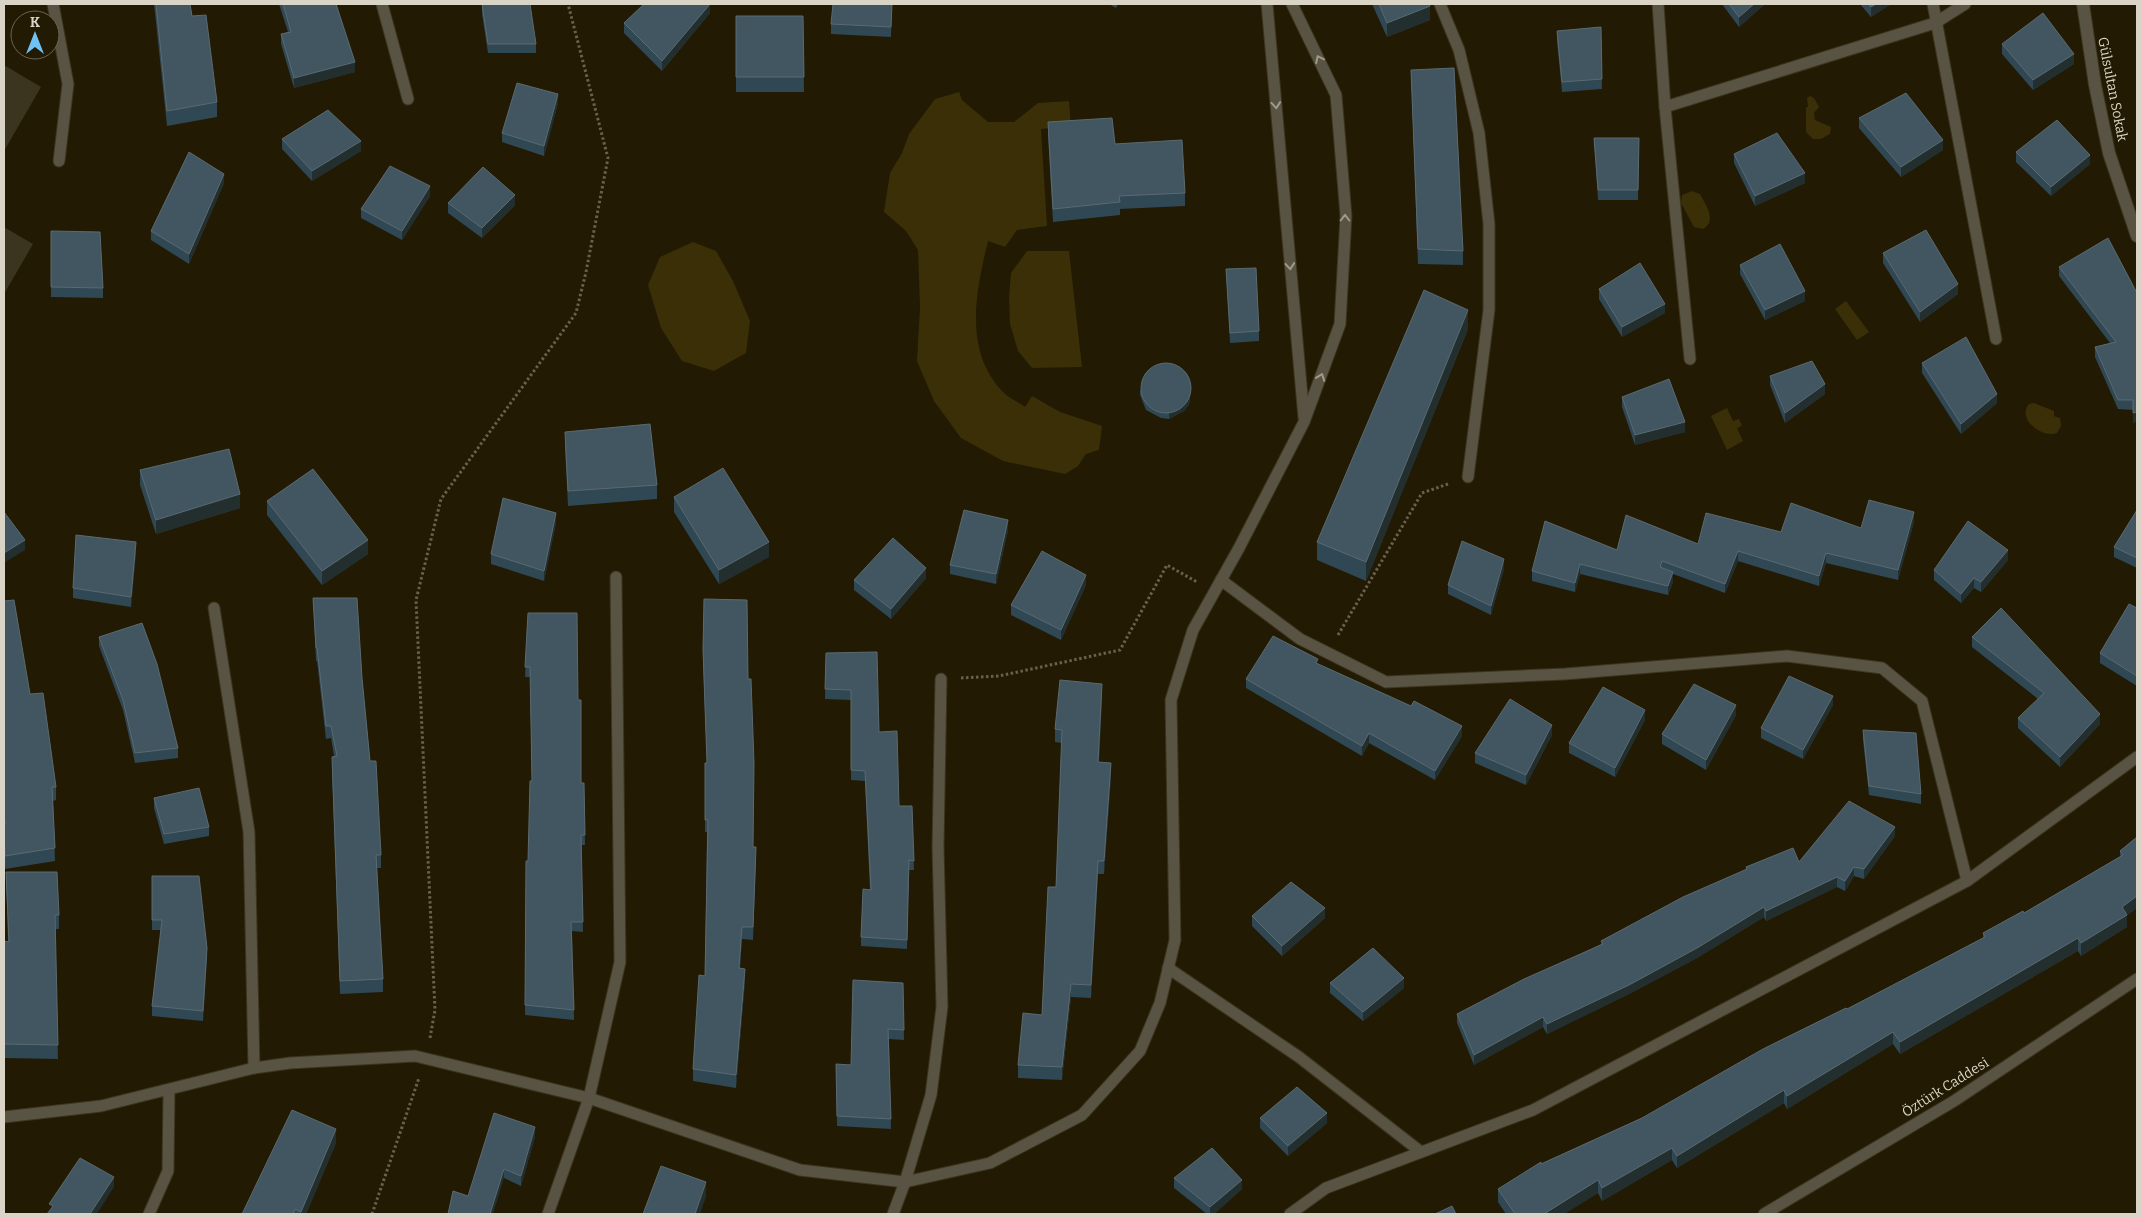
<svg xmlns="http://www.w3.org/2000/svg" width="2141" height="1218" font-family="Bitter,serif">
	<style>
		.green { fill: #3b341f }
		.water { fill: #3b2f07 }
		.lines { fill: none; stroke-linecap: round; stroke-linejoin: round }
		.lane-casing { stroke: #3c341d; stroke-width: 13 }
		.street-casing { stroke: #3c341d; stroke-width: 14 }
		.path { stroke: #68614d; stroke-width: 3; stroke-dasharray: 2.5 2.5; stroke-linecap: butt }
		.lane { stroke: #585343; stroke-width: 11 }
		.street { stroke: #585343; stroke-width: 12 }
		.wall { fill: #304754 }
		.shaded-wall { fill: #232e2e }
		.building { fill: #425661; stroke: #5a6a70 }
		.oneway { stroke: #9f9a8a }
		.labels { text-anchor: middle; stroke-width: 4; stroke-linejoin: round; paint-order: stroke }
		.street-label { font-size: 14px; fill: #d9d4c5; stroke: #221a02 }
	</style>
	<rect width="100%" height="100%" fill="#221a02"/>
	<g class="green">
		<path d="M4,65L41,87L4,151Z"/>
		<path d="M4,227L33,244L4,294Z"/>
	</g>
	<g class="water">
		<path d="M959,92L962,100L988,122H1014L1038,103L1069,101L1071,126L1041,129L1047,226L1017,230L1005,247L988,241C976,291 963,350 1003,392C1009,398 1018,402 1025,407L1032,396L1060,412L1102,426L1099,450L1086,454L1078,466L1065,474L1003,461L961,438L934,401L917,361L920,307L918,250L906,231L884,212L890,173L902,153L909,134L935,99Z"/>
		<path d="M1810,96L1814,98L1819,107L1814,113L1815,120L1831,127L1830,134L1821,139H1813L1806,132V107H1808L1807,98Z"/>
		<path d="M1692,191L1700,194C1705,204 1718,221 1703,229L1694,227L1681,203L1682,195Z"/>
		<path d="M693,242L716,251L733,281L750,321L746,353L714,371L682,361L661,328L648,285L660,257Z"/>
		<path d="M1027,251H1069L1082,367L1032,368L1018,351L1010,324L1009,297L1011,273Z"/>
		<path d="M1846,301L1869,332L1857,340L1835,309Z"/>
		<path d="M2034,403L2054,411V416L2060,418L2061,426L2057,433C2043,439 2016,419 2029,404Z"/>
		<path d="M1727,408L1733,421L1739,419L1742,426L1737,428L1743,441L1727,450L1711,416Z"/>
	</g>
	<g class="lines">
		<defs>
			<g id="lane">
				<path d="M53,4L68,84L59,161"/>
				<path d="M382,4L408,99"/>
				<path d="M1267,4L1304,418"/>
				<path d="M1440,4L1459,50L1479,133L1489,224V310L1468,477"/>
				<path d="M1658,4L1665,107L1935,23L1965,4"/>
				<path d="M1933,4L1996,339"/>
				<path d="M1665,107L1690,359"/>
				<path d="M1221,580L1300,639L1386,682L1565,674L1787,656L1882,668L1922,701L1967,881"/>
				<path d="M214,608L249,832L254,1068"/>
				<path d="M1168,968L1299,1057L1421,1152"/>
				<path d="M4,1117L101,1106L254,1068L290,1063L415,1056L589,1098L800,1170L905,1182L990,1163L1082,1115L1140,1051L1160,1003L1175,940L1171,700L1193,630L1239,548L1304,422L1340,324L1346,216L1336,95L1292,4"/>
				<path d="M149,1214L168,1171L169,1090"/>
				<path d="M548,1214L589,1098L620,962L616,577"/>
				<path d="M893,1214L905,1182L931,1095L942,1007L938,847L941,679"/>
				<path d="M1290,1214L1326,1188L1533,1110L1967,881L2137,757"/>
				<path d="M1764,1214L1954,1101L2137,979"/>
			</g>
			<path id="street" d="M2083,4L2095,85L2109,153L2137,236"/>
		</defs>
		<use href="#lane" class="lane-casing"/>
		<use href="#street" class="street-casing"/>
		<g class="path">
			<path d="M1338,635L1422,493L1448,484"/>
			<path d="M961,678L999,676L1120,650L1167,565L1197,582"/>
			<path d="M430,1038L435,1010L416,600L441,499L576,313L586,272L608,158L568,4"/>
			<path d="M372,1214L419,1078"/>
		</g>
		<use href="#lane" class="lane"/>
		<use href="#street" class="street"/>
	</g>
	<g class="wall">
		<path d="M154,4H190L192,16L217,102V117L167,126Z"/>
		<path d="M279,4H336L355,72L294,88L281,44V34L288,32Z"/>
		<path d="M482,4L536,44V53H488L482,14Z"/>
		<path d="M710,4V13L662,71L624,33V23Z"/>
		<path d="M892,4L891,37L831,34V24Z"/>
		<path d="M1109,4H1118L1116,8Z"/>
		<path d="M1372,4H1429L1430,20L1387,37Z"/>
		<path d="M1722,4H1765L1739,27Z"/>
		<path d="M1860,4H1891L1871,17Z"/>
		<path d="M736,16H803L804,92H736Z"/>
		<path d="M1601,27L1602,89L1562,92L1557,41V31Z"/>
		<path d="M2002,44L2074,64L2033,90L2002,54Z"/>
		<path d="M1411,70L1463,251V265L1418,264Z"/>
		<path d="M558,103L544,156L502,142V133Z"/>
		<path d="M1859,118L1943,150L1901,177L1859,128Z"/>
		<path d="M1048,122L1115,144L1185,193V206L1120,209V215L1053,222L1048,136Z"/>
		<path d="M1594,138H1639L1638,200H1598Z"/>
		<path d="M282,139L361,151L312,181L282,149Z"/>
		<path d="M2016,152L2090,164L2051,196L2016,162Z"/>
		<path d="M1734,154L1805,183L1755,206L1734,163Z"/>
		<path d="M224,183L189,264L151,240V231Z"/>
		<path d="M430,196L402,240L361,218V209Z"/>
		<path d="M448,203L515,205L482,238L448,213Z"/>
		<path d="M51,231L103,288V298L51,297Z"/>
		<path d="M1883,253L1958,294L1920,322L1883,263Z"/>
		<path d="M1740,265L1805,301L1765,320L1740,274Z"/>
		<path d="M2059,267L2137,293V421L2133,423V410L2118,409L2095,357V347L2110,343L2059,276Z"/>
		<path d="M1226,269L1259,331V341L1230,343Z"/>
		<path d="M1599,289L1665,313L1622,337L1599,299Z"/>
		<path d="M1468,329L1366,581L1317,560V542Z"/>
		<path d="M1922,363L1997,403L1961,434L1922,373Z"/>
		<path d="M1770,376L1825,394L1785,423L1770,385Z"/>
		<path d="M1191,388L1189,405L1184,411L1169,419L1161,418L1146,410L1140,395V390Z"/>
		<path d="M1622,397L1685,432L1635,445L1622,407Z"/>
		<path d="M565,432L657,485V499L568,506L565,447Z"/>
		<path d="M140,470L240,508L156,534L140,485Z"/>
		<path d="M674,497L769,557L719,584L674,512Z"/>
		<path d="M267,501L368,554L322,585L267,515Z"/>
		<path d="M2137,510V568L2114,557V547Z"/>
		<path d="M1914,522L1898,580L1826,563L1819,586L1738,561L1725,593L1673,574V582L1668,595L1580,574L1575,592L1532,581V571L1617,550L1698,544L1781,532L1861,528Z"/>
		<path d="M556,523L544,581L491,564V554Z"/>
		<path d="M1008,530L996,584L950,574V565Z"/>
		<path d="M136,552L131,607L73,598V588Z"/>
		<path d="M2008,560L1981,592L1974,588L1961,603L1934,580V570Z"/>
		<path d="M1504,569L1491,615L1448,594V585Z"/>
		<path d="M926,578L891,619L854,590V580Z"/>
		<path d="M1086,585L1061,640L1011,615V605Z"/>
		<path d="M313,598L362,678L370,761L381,855V868H377L383,979V992L340,994L332,770V757L334,756L331,738L326,739L317,661H316Z"/>
		<path d="M704,599L748,679L753,847L756,859L753,940L742,939L740,968L745,981L736,1088L693,1081V1069L705,976L707,832H705V763H707L703,661Z"/>
		<path d="M4,601L56,787V800L53,801L55,861L5,869L4,848Z"/>
		<path d="M2137,608V686L2100,663V653Z"/>
		<path d="M528,613L578,700L581,783H584L585,845H581L583,932L572,931L574,1020L525,1015L526,861H528L532,781L530,677H525Z"/>
		<path d="M99,637L178,748V758L135,763L123,710L99,646Z"/>
		<path d="M1972,637L2100,724L2060,767L2018,728V718L2038,699L1972,647Z"/>
		<path d="M826,653L879,732L899,806H912L914,870H909L907,949L861,946V937L870,890L865,781L851,780V700L825,699Z"/>
		<path d="M1318,664L1462,736L1435,780L1369,743L1362,756L1246,688V679Z"/>
		<path d="M1102,697L1099,762L1111,776L1104,874H1098L1091,998L1071,997L1062,1080L1018,1078V1065L1042,1015L1056,887L1062,743L1055,742V729Z"/>
		<path d="M1833,705L1803,759L1761,738V728Z"/>
		<path d="M1736,715L1706,770L1662,744V734Z"/>
		<path d="M1645,720L1615,777L1569,753V743Z"/>
		<path d="M1863,730L1921,794V804L1869,795L1863,740Z"/>
		<path d="M1552,735L1526,785L1475,763V753Z"/>
		<path d="M154,798L209,827V836L164,844L154,808Z"/>
		<path d="M1895,836L1864,879L1854,876L1845,891L1837,887L1766,921L1764,917L1697,958L1629,994L1547,1034L1543,1027L1474,1065L1457,1023V1014L1601,944V941L1746,870V867L1799,862Z"/>
		<path d="M2137,837V908L2127,915V927L2081,956L2078,951L1900,1054L1893,1044L1787,1109L1784,1103L1677,1168L1672,1160L1602,1201L1598,1193L1564,1214H1506L1498,1202V1189L1541,1164L1642,1118L1983,938V933L2024,913L2120,857V851Z"/>
		<path d="M6,872L59,915V929H55L58,1059L4,1058V941L8,942Z"/>
		<path d="M152,876L207,958L203,1021L152,1016V1006L161,930H152Z"/>
		<path d="M1252,916L1325,918L1282,956L1252,926Z"/>
		<path d="M903,983L904,1040L889,1039L891,1129L837,1126L836,1064L851,1065Z"/>
		<path d="M1330,983L1404,988L1363,1021L1330,993Z"/>
		<path d="M1260,1118L1327,1123L1288,1156L1260,1128Z"/>
		<path d="M535,1137L521,1186L504,1178L468,1196Z"/>
		<path d="M336,1143L306,1214H242Z"/>
		<path d="M1174,1178L1242,1189L1214,1214H1207L1174,1188Z"/>
	</g>
	<g class="shaded-wall">
		<path d="M710,4V13L662,71V61Z"/>
		<path d="M1754,4H1765L1739,27V17Z"/>
		<path d="M1876,4H1891L1871,17V7Z"/>
		<path d="M1430,6V20L1387,37V23Z"/>
		<path d="M2074,54V64L2033,90V80Z"/>
		<path d="M355,62V72L294,88V78Z"/>
		<path d="M558,94V103L544,156V146Z"/>
		<path d="M1943,140V150L1901,177V167Z"/>
		<path d="M361,141V151L312,181V171Z"/>
		<path d="M2090,155V164L2051,196V187Z"/>
		<path d="M1805,173V183L1755,206V196Z"/>
		<path d="M224,174V183L189,264V254Z"/>
		<path d="M430,186V196L402,240V231Z"/>
		<path d="M515,195V205L482,238V228Z"/>
		<path d="M1958,284V294L1920,322V312Z"/>
		<path d="M1805,291V301L1765,320V310Z"/>
		<path d="M1665,304V313L1622,337V327Z"/>
		<path d="M1468,310V329L1366,581V562Z"/>
		<path d="M1191,383L1189,405L1184,411L1169,419V414Z"/>
		<path d="M1825,384V394L1785,423V413Z"/>
		<path d="M1997,394V403L1961,434V424Z"/>
		<path d="M2137,412V421L2133,423V413Z"/>
		<path d="M1685,422V432L1635,445V435Z"/>
		<path d="M240,494V508L156,534V520Z"/>
		<path d="M1914,512V522L1898,580V570Z"/>
		<path d="M556,513V523L544,581V571Z"/>
		<path d="M1008,520V530L996,584V574Z"/>
		<path d="M25,540V550L4,563V553Z"/>
		<path d="M368,540V554L322,585V571Z"/>
		<path d="M136,542V552L131,607V597Z"/>
		<path d="M769,542V557L719,584V570Z"/>
		<path d="M2008,550V560L1981,592V582Z"/>
		<path d="M1738,551V561L1725,593V584Z"/>
		<path d="M1826,553V563L1819,586V576Z"/>
		<path d="M1504,559V569L1491,615V606Z"/>
		<path d="M1580,564V574L1575,592V583Z"/>
		<path d="M926,568V578L891,619V609Z"/>
		<path d="M1673,572V582L1668,595V586Z"/>
		<path d="M1086,575V585L1061,640V630Z"/>
		<path d="M1974,578V588L1961,603V594Z"/>
		<path d="M1102,684V697L1098,775V762Z"/>
		<path d="M1833,696V705L1803,759V750Z"/>
		<path d="M1736,705V715L1706,770V760Z"/>
		<path d="M1645,710V720L1615,777V768Z"/>
		<path d="M2100,714V724L2060,767V757Z"/>
		<path d="M1552,725V735L1526,785V775Z"/>
		<path d="M1462,726V736L1435,780V771Z"/>
		<path d="M1369,733V743L1362,756V746Z"/>
		<path d="M1111,763V776L1104,874V861Z"/>
		<path d="M1895,827V836L1864,879V869Z"/>
		<path d="M1098,861V874L1091,998V985Z"/>
		<path d="M1854,867V876L1845,891V881Z"/>
		<path d="M1837,877V887L1766,921V911Z"/>
		<path d="M2137,896V908L2127,915V927L2081,956V943L2122,907Z"/>
		<path d="M1764,907V917L1697,958L1629,994L1547,1034V1024Z"/>
		<path d="M1325,908V918L1282,956V946Z"/>
		<path d="M742,927V939L739,980V968Z"/>
		<path d="M2078,938V951L1900,1054V1042Z"/>
		<path d="M207,948V958L203,1021V1011Z"/>
		<path d="M745,969V981L736,1088V1075Z"/>
		<path d="M1404,978V988L1363,1021V1012Z"/>
		<path d="M1071,984V997L1062,1080V1067Z"/>
		<path d="M1543,1017V1027L1474,1065V1055Z"/>
		<path d="M1893,1032V1044L1787,1109V1096Z"/>
		<path d="M1784,1090V1103L1677,1168V1156Z"/>
		<path d="M1327,1113V1123L1288,1156V1146Z"/>
		<path d="M535,1127V1137L521,1186V1176Z"/>
		<path d="M336,1129V1143L306,1214H301V1212Z"/>
		<path d="M1672,1148V1160L1602,1201V1188Z"/>
		<path d="M504,1169V1178L493,1214H490Z"/>
		<path d="M114,1177V1187L97,1214H90Z"/>
		<path d="M1242,1180V1189L1214,1214H1210V1207Z"/>
		<path d="M1598,1180V1193L1564,1214H1544Z"/>
		<path d="M706,1182V1197L700,1214H695Z"/>
	</g>
	<g class="building">
		<path d="M156,4H190L192,16L206,15L217,102L167,111Z"/>
		<path d="M283,4H336L355,62L294,78L281,34L291,32Z"/>
		<path d="M482,4H530L536,44H488Z"/>
		<path d="M644,4H710L662,61L624,23Z"/>
		<path d="M833,4H892L891,27L831,24Z"/>
		<path d="M1379,4H1429L1430,6L1387,23Z"/>
		<path d="M1729,4H1754L1739,17Z"/>
		<path d="M1868,4H1876L1871,7Z"/>
		<path d="M2043,13L2074,54L2033,80L2002,44Z"/>
		<path d="M736,16H803L804,77H736Z"/>
		<path d="M1601,27L1602,79L1562,82L1557,31Z"/>
		<path d="M1454,68L1463,251L1418,249L1411,70Z"/>
		<path d="M517,83L558,94L544,146L502,133Z"/>
		<path d="M1906,93L1943,140L1901,167L1859,118Z"/>
		<path d="M328,110L361,141L312,171L282,139Z"/>
		<path d="M1112,118L1115,144L1182,140L1185,193L1119,196L1120,202L1053,209L1048,122Z"/>
		<path d="M2057,120L2090,155L2051,187L2016,152Z"/>
		<path d="M1777,133L1805,173L1755,196L1734,154Z"/>
		<path d="M1594,138H1639L1638,190H1598Z"/>
		<path d="M189,152L224,174L189,254L151,231Z"/>
		<path d="M390,166L430,186L402,231L361,209Z"/>
		<path d="M483,167L515,195L482,228L448,203Z"/>
		<path d="M1926,230L1958,284L1920,312L1883,253Z"/>
		<path d="M51,231L100,232L103,288L51,287Z"/>
		<path d="M2108,238L2137,293V303H2136L2137,305V412L2133,413V400H2118L2095,347L2116,342L2059,267Z"/>
		<path d="M1780,244L1805,291L1765,310L1740,265Z"/>
		<path d="M1640,263L1665,304L1622,327L1599,289Z"/>
		<path d="M1256,268L1259,331L1230,333L1226,269Z"/>
		<path d="M1424,290L1468,310L1366,562L1317,542Z"/>
		<path d="M1966,337L1997,394L1961,424L1922,363Z"/>
		<path d="M1812,361L1825,384L1785,413L1770,376Z"/>
		<circle cx="1166" cy="388" r="25"/>
		<path d="M1669,379L1685,422L1635,435L1622,397Z"/>
		<path d="M650,424L657,485L568,491L565,432Z"/>
		<path d="M229,449L240,494L156,520L140,470Z"/>
		<path d="M723,468L769,542L719,570L674,497Z"/>
		<path d="M313,469L368,540L322,571L267,501Z"/>
		<path d="M503,498L556,513L544,571L491,554Z"/>
		<path d="M1869,500L1914,512L1898,570L1826,553L1819,576L1738,551L1725,584L1662,561L1660,567L1673,572L1668,586L1580,564L1575,583L1532,571L1545,521L1617,550L1626,515L1698,544L1706,513L1781,532L1791,503L1861,528Z"/>
		<path d="M964,510L1008,520L996,574L950,565Z"/>
		<path d="M2137,510V558L2114,547Z"/>
		<path d="M4,512L25,540L4,553Z"/>
		<path d="M1968,521L2008,550L1981,582L1974,578L1961,594L1934,570Z"/>
		<path d="M76,535L136,542L131,597L73,588Z"/>
		<path d="M893,538L926,568L891,609L854,580Z"/>
		<path d="M1462,541L1504,559L1491,606L1448,585Z"/>
		<path d="M1042,551L1086,575L1061,630L1011,605Z"/>
		<path d="M313,598H357L362,678L370,761H376L381,855H376L383,979L340,981L332,757L337,756L331,726H326L317,648H316Z"/>
		<path d="M704,599L747,600L748,679H751L754,763L753,847H756L753,927H742L739,968L745,969L736,1075L693,1069L699,975L705,976L708,820H705V763H707L703,649Z"/>
		<path d="M14,600L30,694L43,693L56,787H52L55,848L5,856L4,834V824H5L4,812V601Z"/>
		<path d="M2129,604L2137,608V676L2100,653Z"/>
		<path d="M2001,608L2100,714L2060,757L2018,718L2044,693L1972,637Z"/>
		<path d="M528,613H577L578,700H581V783H584L585,835H581L583,922H571L574,1010L525,1005L526,861H528L530,781H532L530,667H525Z"/>
		<path d="M142,623L157,664L178,748L135,753L123,700L99,637Z"/>
		<path d="M1273,636L1318,659L1316,663L1411,706L1414,701L1462,726L1435,771L1369,733L1362,746L1246,679Z"/>
		<path d="M877,652L879,732L897,731L899,806H912L914,861L909,860L907,940L861,937L863,889L871,890L865,771L851,770V690L825,689L826,653Z"/>
		<path d="M1789,676L1833,696L1803,750L1761,728Z"/>
		<path d="M1060,680L1102,684L1098,762L1111,763L1104,861H1098L1091,985L1071,984L1062,1067L1018,1065L1023,1013L1042,1015L1048,887H1056L1062,730L1055,729Z"/>
		<path d="M1694,684L1736,705L1706,760L1662,734Z"/>
		<path d="M1603,687L1645,710L1615,768L1569,743Z"/>
		<path d="M1510,699L1552,725L1526,775L1475,753Z"/>
		<path d="M1863,730L1916,733L1921,794L1869,786Z"/>
		<path d="M199,788L209,827L164,834L154,798Z"/>
		<path d="M1849,801L1895,827L1864,869L1854,867L1845,881L1837,877L1766,911L1764,907L1697,948L1629,985L1547,1024L1543,1017L1474,1055L1457,1014L1524,979L1603,944L1601,941L1683,897L1747,869L1746,867L1793,848L1799,862Z"/>
		<path d="M2137,837V896L2122,907L2127,915L2081,943L2078,938L1900,1042L1893,1032L1787,1096L1784,1090L1677,1156L1672,1148L1602,1188L1598,1180L1544,1214H1515L1498,1189L1541,1162V1164L1642,1118L1763,1049L1846,1008L1847,1009L1985,937L1983,933L2023,911L2024,913L2123,855L2120,851Z"/>
		<path d="M6,872H57L59,915H55L58,1045L4,1044V941L9,942Z"/>
		<path d="M152,876H199L207,948L203,1011L152,1006L162,920H152Z"/>
		<path d="M1291,882L1325,908L1282,946L1252,916Z"/>
		<path d="M1373,948L1404,978L1363,1012L1330,983Z"/>
		<path d="M853,980L903,983L904,1030L888,1029L891,1119L837,1116L836,1064L851,1065Z"/>
		<path d="M1297,1087L1327,1113L1288,1146L1260,1118Z"/>
		<path d="M292,1110L336,1129L301,1212L295,1209L293,1214H242Z"/>
		<path d="M494,1113L535,1127L521,1176L504,1169L490,1214H448L453,1191L468,1196Z"/>
		<path d="M1212,1148L1242,1180L1210,1207L1174,1178Z"/>
		<path d="M80,1158L114,1177L90,1214H47L53,1206L49,1204Z"/>
		<path d="M661,1166L706,1182L695,1214H643Z"/>
		<path d="M1452,1206L1456,1214H1435Z"/>
	</g>
	<defs><path id="oneway-chevron" d="M-2-3.5L2.5 0L-2 3.5" fill="none" stroke-width="1.6" stroke-linecap="round" stroke-linejoin="round" transform="scale(1.25)"/></defs>
	<g class="oneway">
		<use href="#oneway-chevron" transform="translate(1319 59) rotate(-116)"/>
		<use href="#oneway-chevron" transform="translate(1276 105) rotate(85)"/>
		<use href="#oneway-chevron" transform="translate(1345 218) rotate(-90)"/>
		<use href="#oneway-chevron" transform="translate(1290 266) rotate(85)"/>
		<use href="#oneway-chevron" transform="translate(1321 377) rotate(-70)"/>
	</g>
	<g class="labels">
		<g class="street-label">
			<text transform="translate(2113 89) rotate(79)" y="5">Gülsultan Sokak</text>
			<text transform="translate(1945 1087) rotate(-32)" y="5">Öztürk Caddesi</text>
		</g>
	</g>
	<rect width="2141" height="1218" fill="none" stroke="#d9d4c5" stroke-width="10"/>
	<g transform="translate(35 35)"><circle r="24" fill="#221a02" stroke="#6b6450"/>
	<path d="M0-4L9 19L0 12L-9 19Z" fill="#70c1f4"/>
	<text y="-8" font-size="14" font-weight="bold" text-anchor="middle" fill="#d9d4c5">K</text>
	</g>
</svg>
